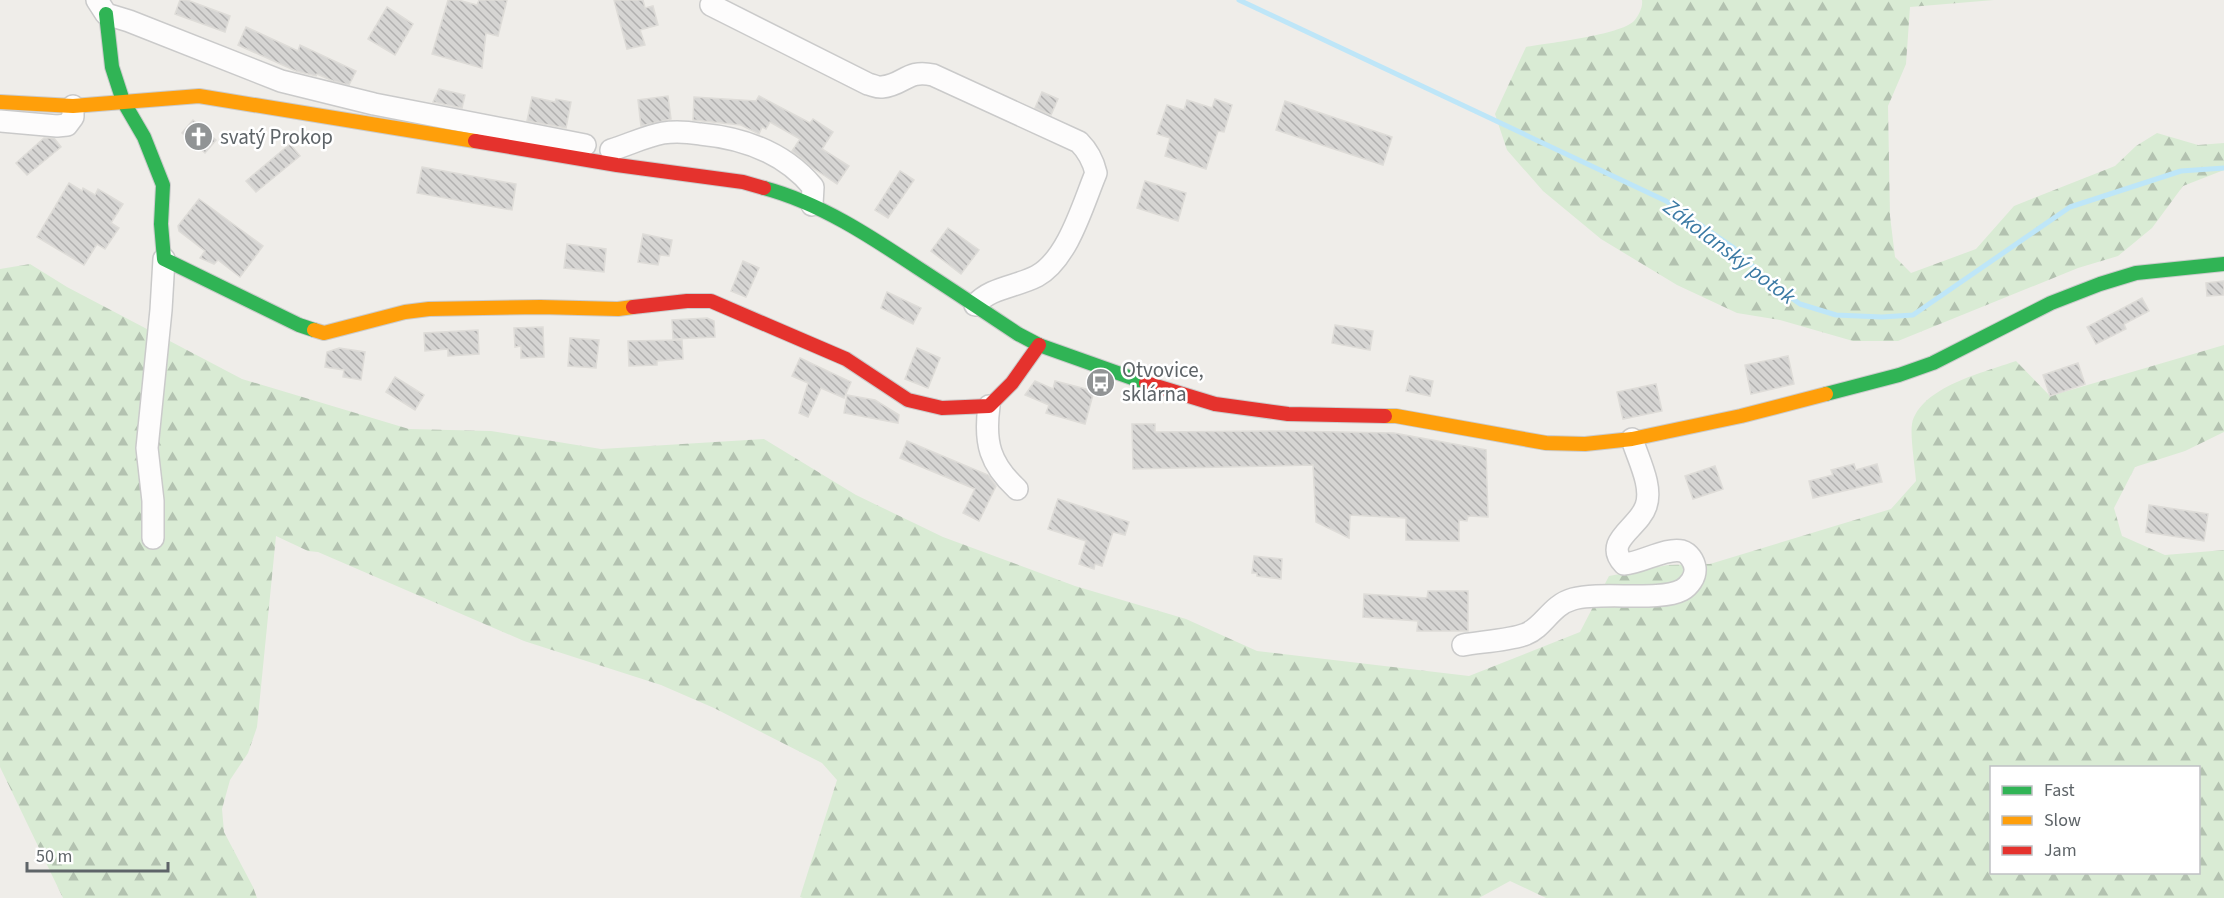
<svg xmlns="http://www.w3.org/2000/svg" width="2224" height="898" font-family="'Source Sans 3',sans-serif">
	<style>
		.forest { fill: url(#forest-firs); fill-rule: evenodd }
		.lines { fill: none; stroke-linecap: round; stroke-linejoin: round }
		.stream { stroke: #bee6f8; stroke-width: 5 }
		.building { fill: url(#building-back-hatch); stroke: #dedcd8; stroke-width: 1.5 }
		.street-casing { stroke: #cacaca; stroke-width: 24 }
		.fast-casing { stroke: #cbcbcb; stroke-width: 16 }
		.slow-casing { stroke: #cbcbcb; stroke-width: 16 }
		.jam-casing { stroke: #cbcbcb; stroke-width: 16 }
		.street { stroke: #fdfcfc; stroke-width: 21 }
		.fast { stroke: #30b455; stroke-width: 14 }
		.slow { stroke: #ff9f0a; stroke-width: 14 }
		.jam { stroke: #e5322d; stroke-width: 14 }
		.labels { text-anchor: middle; stroke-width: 5; stroke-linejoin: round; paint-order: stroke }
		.poi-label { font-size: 21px; fill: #5e6468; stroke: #fff; text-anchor: start }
		.water-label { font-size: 22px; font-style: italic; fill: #3b7aa4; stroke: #fff }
	</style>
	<defs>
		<pattern id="forest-firs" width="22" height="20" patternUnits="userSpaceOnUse" patternTransform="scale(1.5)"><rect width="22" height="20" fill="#d9ebd4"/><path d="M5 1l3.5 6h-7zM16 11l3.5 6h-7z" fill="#b3c2b0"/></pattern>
		<pattern id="building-back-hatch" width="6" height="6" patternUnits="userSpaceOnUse" patternTransform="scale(1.5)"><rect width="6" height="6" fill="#d6d5d3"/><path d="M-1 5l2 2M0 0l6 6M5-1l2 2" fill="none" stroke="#b1b0af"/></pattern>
	</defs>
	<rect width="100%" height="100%" fill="#efede9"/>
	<g class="forest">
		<path d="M1642,0H1994L1910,7L1906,64L1888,106L1890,216L1895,257L1911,273L1976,249L2014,206L2115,166L2136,146L2157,133L2198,145L2224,143V170L2183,186L2152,228L2118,256L2078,268L1898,341H1853L1780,320L1737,313L1677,285L1601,239L1543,191L1507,150L1495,114L1526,47C1548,43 1620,35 1634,21C1639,15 1643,7 1642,0Z"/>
		<path d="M30,264L67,287L242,379L409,429L491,431L601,449L764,439L856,495L943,537L1075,586L1186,619L1257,651L1469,676L1580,632L1609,576L1668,565L1710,564L1891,509L1916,481C1915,467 1910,437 1912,424C1920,387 1985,372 2016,361L2050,396L2224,345V432L2185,451L2135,467L2114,508L2122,536L2165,555L2224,550V898H1546L1510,881L1479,898H803L800,897L837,780L822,763L714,708L661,685L524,641L318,552L308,551L276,536L257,727L248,753L230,780L222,809L224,832L253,887L257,898H63L0,767V269ZM1992,768H2198V872H1992Z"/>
	</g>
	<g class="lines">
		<path class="stream" d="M1239,0L1666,201L1734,248L1769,282L1800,304L1836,315L1882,317L1913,315L2070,207L2181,171L2224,168"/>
	</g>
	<g class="building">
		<path d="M180,0H187L230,16L225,32L175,14Z"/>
		<path d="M448,0H458L477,5L479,0H507L498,36L486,33L482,68L432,54Z"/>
		<path d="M614,0H643L645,8L653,6L658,25L640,30L645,45L627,49Z"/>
		<path d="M387,7L413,24L395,55L368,39Z"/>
		<path d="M246,27L298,51L300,45L356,71L349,85L333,81L317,74L316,76L296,71L238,45Z"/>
		<path d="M439,89L465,95L462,108L433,102Z"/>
		<path d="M1042,92L1058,99L1051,115L1035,108Z"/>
		<path d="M668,96L671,119L641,126L638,100Z"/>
		<path d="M759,96L810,123L813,119L833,132L822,149L849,166L837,184L813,168L792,151L800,139L770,122L766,129L762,127L759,134L741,125L693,120L694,97L756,101Z"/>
		<path d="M532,97L555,102L556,99L571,102L566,128L527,121Z"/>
		<path d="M1215,99L1232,105L1224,132L1218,131L1206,169L1165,156L1170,138L1157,134L1167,105L1184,110L1187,100L1212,108Z"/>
		<path d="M1285,101L1392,137L1383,165L1276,130Z"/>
		<path d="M193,120L216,140L205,153L182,133Z"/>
		<path d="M44,138H54L61,147L27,175L16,163Z"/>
		<path d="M290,144L300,156L256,192L246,181Z"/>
		<path d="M422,167L516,184L512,210L417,193Z"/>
		<path d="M900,171L914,180L888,218L875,210Z"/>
		<path d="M1145,181L1186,193L1178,221L1137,208Z"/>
		<path d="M69,183L82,191L83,188L95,195L98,189L123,204L111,223L119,228L105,249L97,244L84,265L37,237Z"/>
		<path d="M199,199L263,246L240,277L218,260L214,264L200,258L205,251L179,231L178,226Z"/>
		<path d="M948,228L979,250L961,274L931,251Z"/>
		<path d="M643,234L672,240L669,256L660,255L658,265L638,262Z"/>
		<path d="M567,244L606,249L604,272L564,268Z"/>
		<path d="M743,261L759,268L746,297L731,291Z"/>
		<path d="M2224,281V295L2207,296L2206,283Z"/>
		<path d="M887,292L921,308L913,324L881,308Z"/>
		<path d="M2142,298L2149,311L2124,324L2126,329L2096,344L2087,327Z"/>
		<path d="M707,318L714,321L715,337L673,339L672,320Z"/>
		<path d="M1335,325L1373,331L1370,350L1332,343Z"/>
		<path d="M543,327L544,357L521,358V346L515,347L514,328Z"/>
		<path d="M478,330L479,354L448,356V349L425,351L424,333Z"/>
		<path d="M570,338L599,340L596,368L568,366Z"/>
		<path d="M682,340L683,359L657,361V365L629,366L628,341Z"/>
		<path d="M339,348L365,352L361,380L343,377L344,370L325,367L327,352Z"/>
		<path d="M917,348L940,358L928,388L905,379Z"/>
		<path d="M1788,356L1794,384L1751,394L1745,365Z"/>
		<path d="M800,358L851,382L844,398L821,388L808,417L799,413L808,383L792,376Z"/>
		<path d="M2078,363L2085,384L2050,396L2043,375Z"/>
		<path d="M1410,376L1433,381L1430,396L1406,391Z"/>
		<path d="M395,377L424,395L415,410L386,392Z"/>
		<path d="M1035,381L1053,389L1055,381L1094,391L1085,424L1046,413L1049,405L1025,395Z"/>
		<path d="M1656,384L1662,411L1623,419L1617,392Z"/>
		<path d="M847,395L875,400L899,415L898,423L844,413Z"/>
		<path d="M1132,424H1155V432L1284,431L1394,433L1486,450L1488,517L1468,516L1467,521L1459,520V541L1406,540V518L1350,515L1349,538L1316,522L1313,465L1133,469Z"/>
		<path d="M907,441L988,475L996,486L979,521L963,513L975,489L900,458Z"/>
		<path d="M1854,464L1856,470L1877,464L1882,482L1813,498L1809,481L1833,475L1831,470Z"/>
		<path d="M1715,466L1723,489L1693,499L1685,476Z"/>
		<path d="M1058,499L1129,522L1125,535L1113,532L1102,566L1095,564L1094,569L1079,564L1086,541L1048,529Z"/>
		<path d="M2149,505L2208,514L2204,541L2146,532Z"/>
		<path d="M1254,556L1282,559L1281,579L1257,576V573H1252Z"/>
		<path d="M1428,591H1468V631H1417L1418,621L1363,617L1364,594L1427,598Z"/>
	</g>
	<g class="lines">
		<defs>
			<g id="street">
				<path d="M97,0L106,14L129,21L281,81L374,104L585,145"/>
				<path d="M711,5L868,84C873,85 878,88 882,87C904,85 907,69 933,75L1079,142C1088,151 1093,160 1096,173C1083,204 1068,259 1037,276C1016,287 991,287 975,305"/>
				<path d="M0,121L57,126L67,125L73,117V106"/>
				<path d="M611,150C628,145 646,136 663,133C675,131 688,132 700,134C744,138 784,152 813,187L812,205"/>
				<path d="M989,406C984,443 990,464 1017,489"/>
				<path d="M153,538V501L147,448L161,310L164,259"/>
				<path d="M1463,645C1479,642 1512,640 1526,634C1544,627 1551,605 1573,599C1602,591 1659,602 1682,590C1689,586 1696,577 1695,568C1694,561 1689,553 1682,551C1666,547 1642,563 1624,564C1602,541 1639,528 1646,506C1653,486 1638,459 1632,439"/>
			</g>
			<g id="fast">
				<path d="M106,14L112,67L123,101L144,137L163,185L161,224L164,259L299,325L314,330"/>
				<path d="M764,188C820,203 870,236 918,268C952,290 985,312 1018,334L1039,345L1146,383"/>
				<path d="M1826,394L1899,375L1933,363L2051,303L2100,284L2136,273L2224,264"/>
			</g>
			<g id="slow">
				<path d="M0,102L73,106L199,96L475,141"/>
				<path d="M314,330L324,333L405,312L429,309L540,307L618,309L633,307"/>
				<path d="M1385,416H1396L1546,443L1585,444L1632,439L1741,416L1826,394"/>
			</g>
			<g id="jam">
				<path d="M475,141L617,165L743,182L764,188"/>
				<path d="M633,307L687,301H711L846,359L908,400L942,408L989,406L1012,383L1039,345"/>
				<path d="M1146,383L1215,404L1288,414L1385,416"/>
			</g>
		</defs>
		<use href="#street" class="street-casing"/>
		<use href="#fast" class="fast-casing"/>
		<use href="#slow" class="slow-casing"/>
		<use href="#jam" class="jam-casing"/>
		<use href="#street" class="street"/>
		<use href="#fast" class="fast"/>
		<use href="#slow" class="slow"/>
		<use href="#jam" class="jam"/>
	</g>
	<defs>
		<symbol id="church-disc" viewBox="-11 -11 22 22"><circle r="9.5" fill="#919495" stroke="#fff"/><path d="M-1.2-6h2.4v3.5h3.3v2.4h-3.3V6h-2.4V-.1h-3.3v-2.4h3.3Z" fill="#fff"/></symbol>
		<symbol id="bus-disc" viewBox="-11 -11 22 22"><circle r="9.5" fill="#919495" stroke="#fff"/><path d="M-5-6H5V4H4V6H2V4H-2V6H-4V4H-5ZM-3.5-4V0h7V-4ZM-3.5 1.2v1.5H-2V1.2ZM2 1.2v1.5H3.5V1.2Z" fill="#fff"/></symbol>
	</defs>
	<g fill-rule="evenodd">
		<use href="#church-disc" x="182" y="120" width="33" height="33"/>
		<use href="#bus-disc" x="1084" y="366" width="33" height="33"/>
	</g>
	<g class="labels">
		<g class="poi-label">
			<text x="220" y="144">svatý Prokop</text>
			<text x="1122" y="377">Otvovice,<tspan x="1122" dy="24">sklárna</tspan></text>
		</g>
		<g class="water-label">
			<text transform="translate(1730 251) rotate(37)" y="8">Zákolanský potok</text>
		</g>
	</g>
	<rect x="1990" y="766" width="210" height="108" fill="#ffffff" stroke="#bfc1c3" stroke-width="1.5"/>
	<rect x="2002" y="786" width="30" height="9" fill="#30b455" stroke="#bfc1c3" stroke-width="1.5"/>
	<text x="2044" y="796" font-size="18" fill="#5e6468">Fast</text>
	<rect x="2002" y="816" width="30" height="9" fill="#ff9f0a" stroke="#bfc1c3" stroke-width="1.5"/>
	<text x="2044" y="826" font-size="18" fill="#5e6468">Slow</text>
	<rect x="2002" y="846" width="30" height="9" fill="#e5322d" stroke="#bfc1c3" stroke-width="1.5"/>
	<text x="2044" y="856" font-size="18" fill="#5e6468">Jam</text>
	<path d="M27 862v9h141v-9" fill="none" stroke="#5e6468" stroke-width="3"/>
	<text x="36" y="862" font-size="18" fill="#5e6468" stroke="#ffffff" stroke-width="4.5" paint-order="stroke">50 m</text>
</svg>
